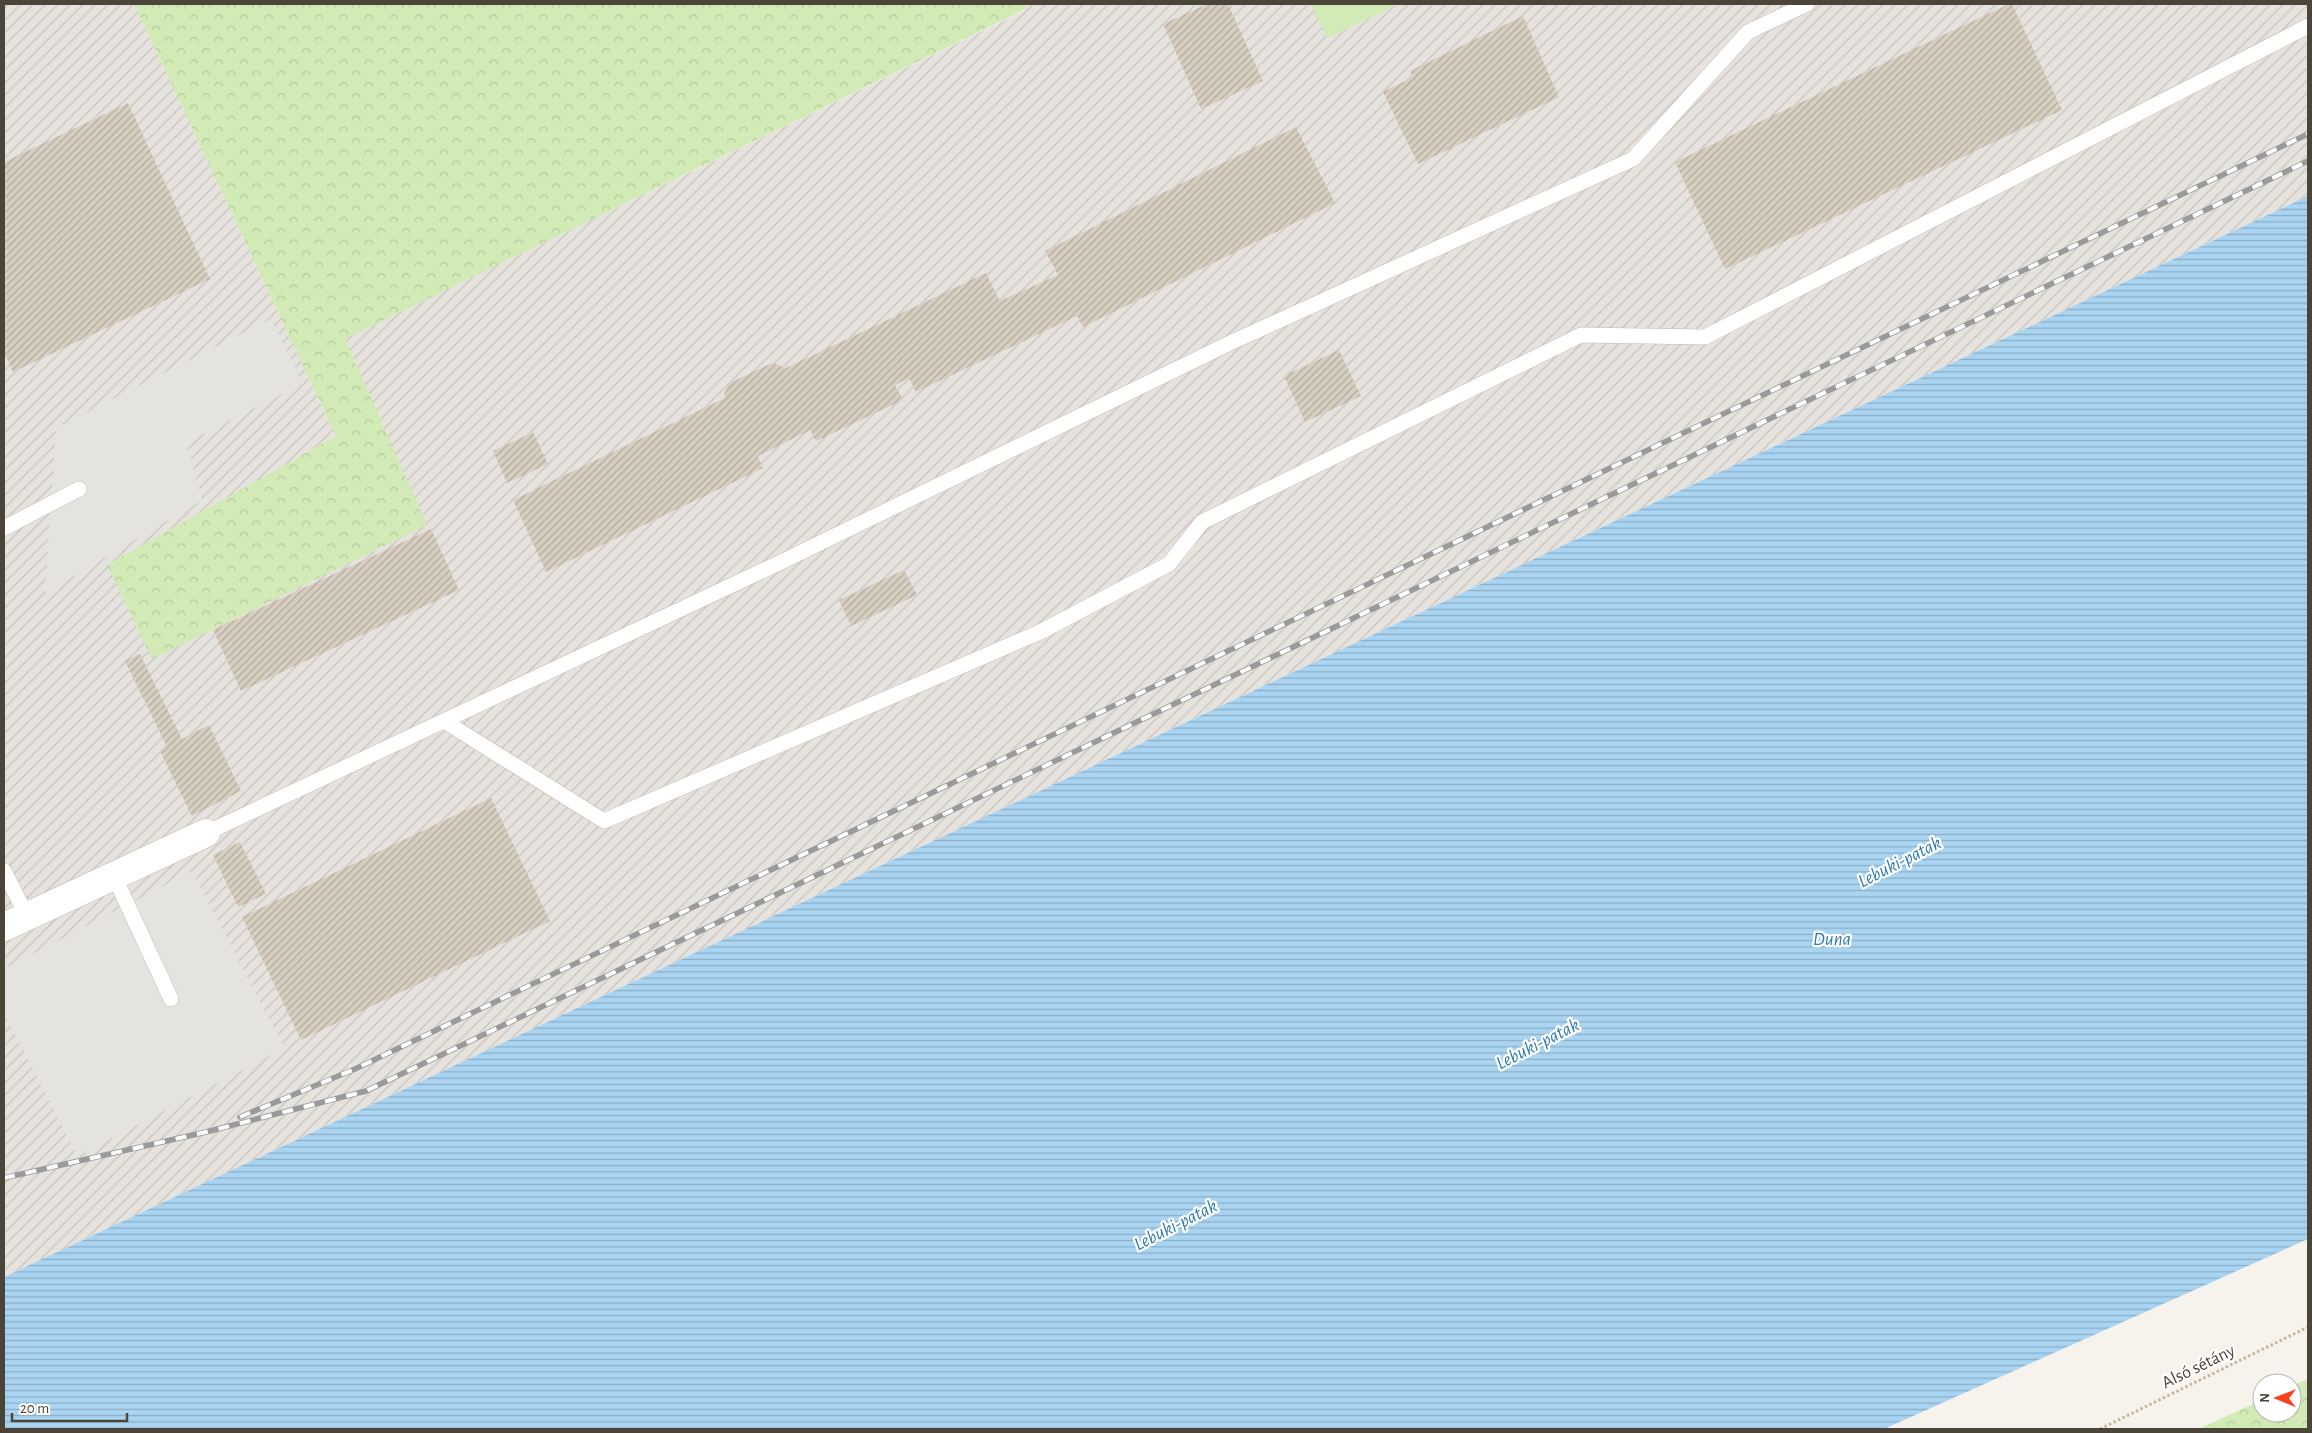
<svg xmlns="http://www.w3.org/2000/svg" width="2312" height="1433" font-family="'Alegreya Sans',sans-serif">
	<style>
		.industrial { fill: url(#industrial-furrows) }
		.forest { fill: url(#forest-crowns) }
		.garden { fill: #d2eab5 }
		.parking { fill: #e5e3e0 }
		.water { fill: url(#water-rules) }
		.building { fill: url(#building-hatch) }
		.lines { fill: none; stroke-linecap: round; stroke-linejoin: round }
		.lane-casing { stroke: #c2bbae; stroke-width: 16 }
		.street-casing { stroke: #c2bbae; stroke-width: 29 }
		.path { stroke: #c4b79f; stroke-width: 3; stroke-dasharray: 2.5 2.5; stroke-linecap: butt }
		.lane { stroke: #fff; stroke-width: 15 }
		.street { stroke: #fff; stroke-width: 28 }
		.rail-casing { stroke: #9a9a9a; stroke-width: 5.5 }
		.rail { stroke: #fff; stroke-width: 4; stroke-dasharray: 11; stroke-linecap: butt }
		.labels { text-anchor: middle; stroke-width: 4.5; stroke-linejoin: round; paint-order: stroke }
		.street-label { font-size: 18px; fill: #4b4439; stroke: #fff }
		.water-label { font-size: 19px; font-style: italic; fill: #2e7ab2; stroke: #fff }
	</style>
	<defs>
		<pattern id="industrial-furrows" width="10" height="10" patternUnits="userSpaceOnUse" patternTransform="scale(1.25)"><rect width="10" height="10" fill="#e6e2dd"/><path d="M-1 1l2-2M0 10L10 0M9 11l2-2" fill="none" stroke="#c7c3be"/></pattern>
		<pattern id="forest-crowns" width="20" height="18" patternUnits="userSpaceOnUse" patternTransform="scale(1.25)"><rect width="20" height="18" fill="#d2eab5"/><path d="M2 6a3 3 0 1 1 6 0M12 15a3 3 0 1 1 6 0" fill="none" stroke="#b6ca9c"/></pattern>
		<pattern id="water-rules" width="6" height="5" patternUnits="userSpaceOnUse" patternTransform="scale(1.25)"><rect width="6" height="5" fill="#a9d4f2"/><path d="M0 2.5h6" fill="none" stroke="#8caec5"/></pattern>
		<pattern id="building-hatch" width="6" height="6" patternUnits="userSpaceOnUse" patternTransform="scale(1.25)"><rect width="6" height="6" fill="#d8cfc1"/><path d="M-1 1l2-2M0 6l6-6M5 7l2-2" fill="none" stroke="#b1aa9e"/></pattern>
	</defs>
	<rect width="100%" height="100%" fill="#f6f3ec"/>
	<path class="industrial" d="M4,4H134L336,436L108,565L426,525L344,339L1026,10L1025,4H2308V196L4,1277Z"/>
	<g class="forest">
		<path d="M134,4H1025L1026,9L345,339L427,525L152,659L107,565L336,436Z"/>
		<path d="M2308,1379V1429H2198L2262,1400V1413H2292V1386Z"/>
	</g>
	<path class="garden" d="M1311,4H1399L1327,38Z"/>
	<g class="parking">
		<path d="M271,319L303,383L186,443L202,500L45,593L56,428Z"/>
		<path d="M192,871L284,1048L78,1156L4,1013V969Z"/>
	</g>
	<path class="water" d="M2308,196V1239L1884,1429H4V1277Z"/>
	<g class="building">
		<path d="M1207,4H1228L1263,81L1201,109L1163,24Z"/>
		<path d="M2009,4H2012L2062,110L1725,269L1675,162Z"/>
		<path d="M1523,16L1559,97L1418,164L1383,92L1413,77L1410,71Z"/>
		<path d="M128,103L210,279L13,372L4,352V162Z"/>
		<path d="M1296,127L1335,203L1083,327L1077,316L916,392L909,378L895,385L903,400L816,441L810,430L758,456L763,468L546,572L513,500L725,398L724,395L728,384L772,363L784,367V369L986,273L1000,301L1058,275L1045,251Z"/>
		<path d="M1339,350L1361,396L1305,422L1284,376Z"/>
		<path d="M533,432L548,464L507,483L493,451Z"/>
		<path d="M431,529L459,590L241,691L213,630Z"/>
		<path d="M904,570L917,595L851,626L839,600Z"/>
		<path d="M140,654L182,739L209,725L241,791L192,816L160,751L167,747L125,661Z"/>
		<path d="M491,798L550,921L301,1040L242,917Z"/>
		<path d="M240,842L266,894L238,907L213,855Z"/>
	</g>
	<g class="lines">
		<defs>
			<g id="lane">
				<path d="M4,528L79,489"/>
				<path d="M444,721L604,821L1040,632L1169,564L1202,522L1581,335L1705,337L2308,26"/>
				<path d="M206,833L779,563L1232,342L1633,159L1748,32L1807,4"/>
				<path d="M4,871L27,916"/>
				<path d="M114,876L171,999"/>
			</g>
			<path id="street" d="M4,927L206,833"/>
		</defs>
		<use href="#lane" class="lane-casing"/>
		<use href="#street" class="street-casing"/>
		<path class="path" d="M2100,1429L2308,1327"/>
		<use href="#lane" class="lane"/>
		<use href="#street" class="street"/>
		<defs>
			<g id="rail">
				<path d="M240,1117L355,1069L2308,134"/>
				<path d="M4,1178L206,1132L366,1091L2308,161"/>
			</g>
		</defs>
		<use href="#rail" class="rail-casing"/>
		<use href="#rail" class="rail"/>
	</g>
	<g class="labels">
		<g class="street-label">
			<text transform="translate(2198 1366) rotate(-26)" y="6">Alsó sétány</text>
		</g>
		<g class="water-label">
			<text transform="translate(1899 861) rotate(-27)" y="7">Lebuki-patak</text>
			<text x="1832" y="945">Duna</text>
			<text transform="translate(1537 1043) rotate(-27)" y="7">Lebuki-patak</text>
			<text transform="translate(1175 1224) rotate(-27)" y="7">Lebuki-patak</text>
		</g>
	</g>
	<rect width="2312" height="1433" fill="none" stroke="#4b4439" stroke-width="10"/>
	<g transform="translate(2277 1398) rotate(271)"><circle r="24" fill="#ffffff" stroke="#b7b4b0"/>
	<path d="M0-4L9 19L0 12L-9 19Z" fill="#fc3f1d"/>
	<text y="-8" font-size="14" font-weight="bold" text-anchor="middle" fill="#4b4439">N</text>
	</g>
	<path d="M12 1413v8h115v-8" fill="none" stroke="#4b4439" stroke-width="2.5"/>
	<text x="20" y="1413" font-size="15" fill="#4b4439" stroke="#ffffff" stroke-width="4" paint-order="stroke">20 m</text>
</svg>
